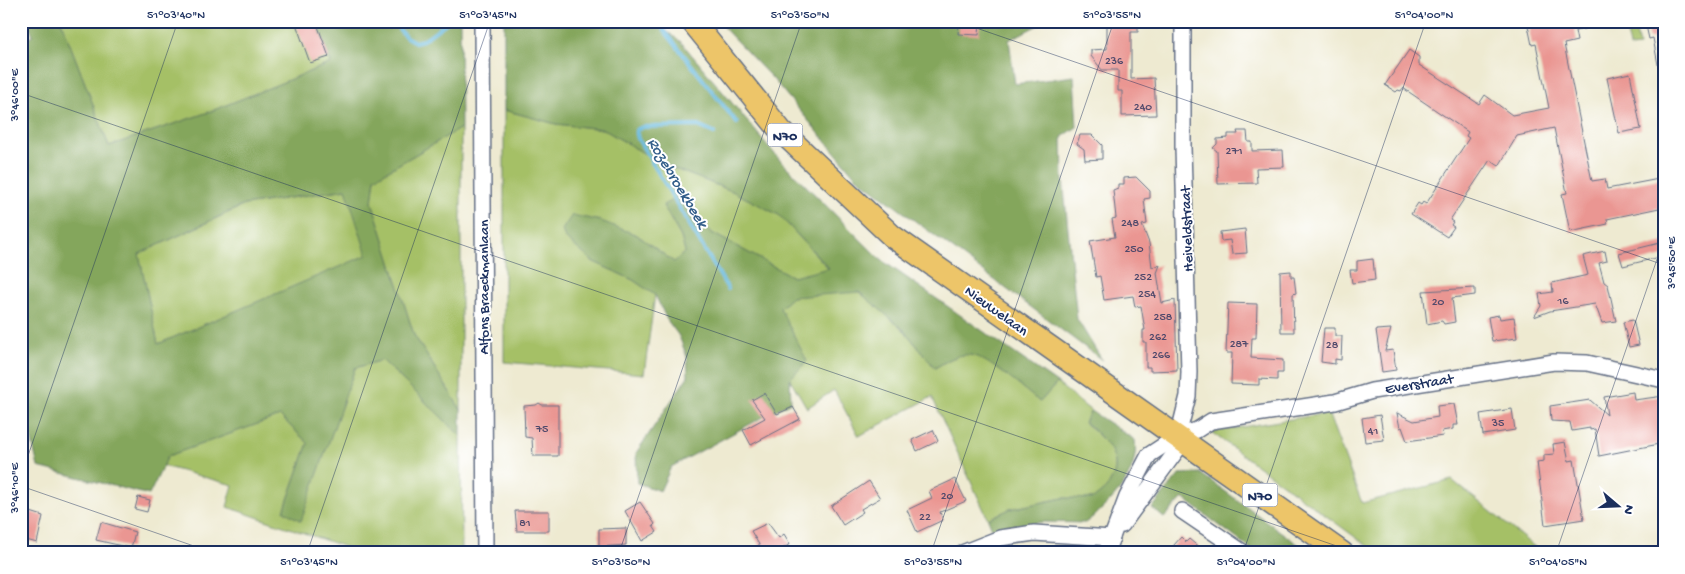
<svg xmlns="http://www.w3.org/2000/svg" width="1685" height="574" font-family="'Gochi Hand',sans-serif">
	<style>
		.green { fill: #a5c066; stroke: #607862 }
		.forest { fill: #84a65b; stroke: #506a5c; fill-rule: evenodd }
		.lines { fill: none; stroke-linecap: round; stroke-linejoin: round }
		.stream { stroke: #5fb6dc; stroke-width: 4 }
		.building { fill: #ea9692 }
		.street-casing { stroke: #657086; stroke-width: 18 }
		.primary-casing { stroke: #657086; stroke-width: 25 }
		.street { stroke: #fff; stroke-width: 15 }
		.primary { stroke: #edc569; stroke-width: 22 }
		.ticks { fill: none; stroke: #1b2f5e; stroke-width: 1; stroke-opacity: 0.45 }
		.labels { text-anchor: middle; stroke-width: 4; stroke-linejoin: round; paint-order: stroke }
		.number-label { font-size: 12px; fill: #4f496b }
		.shield { fill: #fff; stroke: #5f6d8e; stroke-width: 1 }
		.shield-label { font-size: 14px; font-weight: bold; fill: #1b2f5e }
		.street-label { font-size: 15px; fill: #1b2f5e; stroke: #fff }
		.water-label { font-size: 16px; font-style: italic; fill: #335e8a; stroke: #fff }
		.neatline { fill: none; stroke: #1b2f5e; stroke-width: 2 }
		.ticks-label { font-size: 12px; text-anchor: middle; fill: #1b2f5e }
	</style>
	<rect width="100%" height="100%" fill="#fff"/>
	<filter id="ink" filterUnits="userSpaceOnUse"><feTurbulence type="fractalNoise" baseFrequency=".02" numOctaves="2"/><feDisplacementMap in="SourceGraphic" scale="10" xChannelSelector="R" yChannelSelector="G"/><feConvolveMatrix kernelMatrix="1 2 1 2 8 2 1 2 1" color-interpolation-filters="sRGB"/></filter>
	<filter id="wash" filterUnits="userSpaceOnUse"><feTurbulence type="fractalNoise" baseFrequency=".0096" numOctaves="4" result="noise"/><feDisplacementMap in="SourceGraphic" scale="20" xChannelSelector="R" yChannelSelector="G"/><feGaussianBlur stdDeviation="1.12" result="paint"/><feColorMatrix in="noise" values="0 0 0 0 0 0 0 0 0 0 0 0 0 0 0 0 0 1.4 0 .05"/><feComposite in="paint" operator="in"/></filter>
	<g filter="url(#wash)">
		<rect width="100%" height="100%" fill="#eeead1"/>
		<g class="green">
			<path d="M61,21H316L331,63L209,112L109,146Z"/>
			<path d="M1635,26L1639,46L1630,47L1626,28Z"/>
			<path d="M504,110L556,124L603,129L662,164L732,191L779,215L829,269L793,277L712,233L680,196L663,206L681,237L685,252L674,262L637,235L592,261L633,280L655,295L644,374L504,362Z"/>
			<path d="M461,128V410L414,335L372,202L375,178Z"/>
			<path d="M347,189L368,255L158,344L139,254L245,205Z"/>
			<path d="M859,291L903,329L935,368C945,362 959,352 972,355C991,359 1024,390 1040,402L1057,383L1091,411L1084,423C1102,437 1126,457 1110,482C1107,489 1099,494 1093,499L1063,498L1010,509L988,519L932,397L859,436L834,390L807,408L790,379L780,308L791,297Z"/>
			<path d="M382,360L461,436L462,553H363L227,507L233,485L163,466L168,456L280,416L308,443L284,511L301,520L355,368Z"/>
			<path d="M1328,413L1362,503L1452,480L1542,553H1377L1211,432Z"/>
		</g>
		<g class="forest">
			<path d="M27,21H61L109,146L209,112L331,63L316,21H388L391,25L393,21H460L461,128L375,178L372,202L414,335L461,410V436L382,360L355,368L301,521L284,511L308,443L280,416L168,456L149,495L38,467L21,394V41L33,35ZM346,189L367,255L158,344L139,254L244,205Z"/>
			<path d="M504,21H653L681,42L779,159L880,259L1057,383L1040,402C1025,391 987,357 970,355C958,353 945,362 935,368L903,329L859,292L792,297L780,308L807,361L790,379L791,402L671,467L660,491L637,483L636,453L688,376L687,357L679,336L667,320L655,295L633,280L592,261L565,238L562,230L572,215L601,221L637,235L674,262L685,252L681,237L663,205L680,196L712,233L793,277L829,268L779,215L732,191L662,164L603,129L556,124L504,110Z"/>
			<path d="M727,21H1046L1009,40L1015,84L1074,76L1077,127L1062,137L1063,179L1077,319L1102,360L856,177L773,79L723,27Z"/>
			<path d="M1091,411L1135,440C1140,475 1110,504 1085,523L1043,522L992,529L988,519L1010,509L1063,498L1093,499C1099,494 1107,489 1110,482C1126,457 1102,437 1084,422Z"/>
			<path d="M1200,473L1310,553H1256L1183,498L1164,518L1152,508L1180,474Z"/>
		</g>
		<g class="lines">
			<g class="stream">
				<path d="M392,21L406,37L415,42L423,40L449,21"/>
				<path d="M657,21L737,123"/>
				<path d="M714,133L698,126L642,127L636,130L638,139L728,289"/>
			</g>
		</g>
		<g id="blocks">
			<g class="building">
				<path d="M295,21H316L329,57L310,63Z"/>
				<path d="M959,21H980L979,35L958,34Z"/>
				<path d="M1110,21H1138V32H1131V79L1154,78L1156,115L1122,116V91H1118V70H1102L1091,56V50L1107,49V23Z"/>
				<path d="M1527,21H1597L1598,26L1575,31L1577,41L1564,44L1592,181L1605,179L1607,189L1664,178V207L1607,219L1608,224L1570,232L1562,194L1567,193L1554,128L1517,136L1499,166L1490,160L1450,220L1453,222L1451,225L1454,227L1447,237L1411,214L1418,203L1421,205L1423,202L1426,204L1469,138L1466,136L1468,132L1403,88L1401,91L1398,90L1396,92L1385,85L1409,50L1419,57V65L1479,104L1485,95L1512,115L1549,108L1536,44L1532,45Z"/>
				<path d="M1645,21H1664V70H1659L1653,38L1649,39Z"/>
				<path d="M1630,73L1641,129L1619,133L1607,78Z"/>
				<path d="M1237,131H1247L1248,142H1252V151L1283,150L1284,167L1256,168L1257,183L1218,184L1217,151L1213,148L1217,144V139L1228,138V134H1238Z"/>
				<path d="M1080,135H1092L1102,145V159L1085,160L1084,149L1077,144Z"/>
				<path d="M1136,177L1150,191V198L1144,199L1147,224L1142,225L1149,243L1152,267L1160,265L1157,273L1162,303L1175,300L1177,370L1150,371V367H1146V342H1143V330H1145L1141,306L1135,307L1133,296L1104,300L1100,276L1096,277L1090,241L1115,237L1112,219L1116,218L1113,190L1118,188V184H1124V178Z"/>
				<path d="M1245,229L1247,253L1232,254L1230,240L1221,241L1220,232Z"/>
				<path d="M1664,242V256L1623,266L1619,253Z"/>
				<path d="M1605,251L1607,261L1599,263L1604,282L1608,285L1616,321L1602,323L1595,304L1550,311L1534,317L1541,306L1539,294L1553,292L1552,283L1588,275L1583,256Z"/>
				<path d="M1373,259L1375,280L1352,283L1350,270H1357V261Z"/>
				<path d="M1291,271V277H1294L1296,293L1293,294L1294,332H1281L1280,272Z"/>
				<path d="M1475,288V295L1452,298L1455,322L1444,324L1442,321L1427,324L1423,291Z"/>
				<path d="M1228,303L1257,304L1256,338H1252L1251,358L1283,360V373H1277V380L1259,379V385L1231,384L1232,353H1226Z"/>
				<path d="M1499,315L1500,319L1514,317L1517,338L1492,341L1488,317Z"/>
				<path d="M1633,320L1639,345L1629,347L1623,322Z"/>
				<path d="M1324,328H1335V336H1342L1341,360L1335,359V364L1321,362Z"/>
				<path d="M1391,329L1385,351L1393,350L1396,370L1382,372L1376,330Z"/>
				<path d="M1633,392L1634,400L1664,396V443L1599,456L1595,429L1590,430V428L1572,431L1570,422L1551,421L1550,406L1590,400L1607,415L1604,397Z"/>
				<path d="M764,393L777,414L793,407L800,419L751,445L743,430L765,418L752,400Z"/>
				<path d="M539,403L542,405H558V456H533L532,438L525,437L524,406L536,405Z"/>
				<path d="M1454,404L1458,425H1453V429L1442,431L1443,436L1407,441L1402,427L1400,428L1397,413L1414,421L1438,417L1437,406Z"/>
				<path d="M1512,409L1515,430L1483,435L1480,414Z"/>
				<path d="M1380,415L1384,440L1365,442L1362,418Z"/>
				<path d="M933,430L938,441L917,451L912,440Z"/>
				<path d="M1565,442L1569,461L1574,460L1584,519L1545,525L1537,462L1544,461V455L1554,454L1553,444Z"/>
				<path d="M955,479L966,501L940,512L943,520L917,532L907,510L932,498L929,491Z"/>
				<path d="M869,481L880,498L861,509L863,512L843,525L831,506Z"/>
				<path d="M138,497L150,500L147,512L135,509Z"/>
				<path d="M640,502L655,524L653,526L657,532L642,541L625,511Z"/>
				<path d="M21,509L43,516L37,543L26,540L27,537L21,536Z"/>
				<path d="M515,511H549V531H517Z"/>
				<path d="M101,522L135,532L131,548L96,540Z"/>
				<path d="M768,523L779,538L784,534L790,544L776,553H764L751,531Z"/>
				<path d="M626,528V545L599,547V529Z"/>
				<path d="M1181,537L1186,542L1189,539L1206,553H1167Z"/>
			</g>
		</g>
	</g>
	<g filter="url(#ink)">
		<use href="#blocks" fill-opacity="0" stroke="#657086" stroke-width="1"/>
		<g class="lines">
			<defs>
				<g id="street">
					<path d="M482,21L485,553"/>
					<path d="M1182,511L1244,553"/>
					<path d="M1122,525L1177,450L1178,436L1188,396L1189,372L1183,147V21"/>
					<path d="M962,553L1000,538L1034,533L1112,538"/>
					<path d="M1106,553L1127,497L1149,455L1178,436L1197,430L1211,421L1335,402L1372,391L1554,362L1587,363L1664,380"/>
				</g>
				<path id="primary" d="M692,21L781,131L892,236L1342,553"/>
			</defs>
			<use href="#street" class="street-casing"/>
			<use href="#primary" class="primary-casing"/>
			<use href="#street" class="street"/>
			<use href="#primary" class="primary"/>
		</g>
	</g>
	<path class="ticks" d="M956,21L1664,265M21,93L1357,553M21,476L178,21M21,486L214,553M307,553L490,21M619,553L802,21M931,553L1114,21M1243,553L1426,21M1556,553L1664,239"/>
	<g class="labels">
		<g class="number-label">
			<text x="1114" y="64">236</text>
			<text x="1143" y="110">240</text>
			<text x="1234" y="154">271</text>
			<text x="1130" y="226">248</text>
			<text x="1134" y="252">250</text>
			<text x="1143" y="280">252</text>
			<text x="1147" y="297">254</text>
			<text x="1563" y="304">16</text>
			<text x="1438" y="305">20</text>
			<text x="1163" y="320">258</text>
			<text x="1158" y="340">262</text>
			<text x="1239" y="347">287</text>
			<text x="1332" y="348">28</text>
			<text x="1161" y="358">266</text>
			<text x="1498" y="426">35</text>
			<text x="542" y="432">75</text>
			<text x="1373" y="434">41</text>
			<text x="947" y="499">20</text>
			<text x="925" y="520">22</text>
			<text x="525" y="526">81</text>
		</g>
		<g class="shield">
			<rect x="767.5" y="123.5" width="35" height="23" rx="4"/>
			<rect x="1242.5" y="483.5" width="35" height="23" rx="4"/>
		</g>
		<g class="shield-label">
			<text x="785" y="140">N70</text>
			<text x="1260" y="500">N70</text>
		</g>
		<g class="street-label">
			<text transform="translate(1186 229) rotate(-92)" y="5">Heiveldstraat</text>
			<text transform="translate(483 287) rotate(-90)" y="5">Alfons Braeckmanlaan</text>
			<text transform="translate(997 310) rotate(36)" y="5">Nieuwelaan</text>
			<text transform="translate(1419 383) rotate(-9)" y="5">Everstraat</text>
		</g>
		<g class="water-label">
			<text transform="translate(679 182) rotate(59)" y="6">Rozebroekbeek</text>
		</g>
	</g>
	<rect width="1685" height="574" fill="none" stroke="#fff" stroke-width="55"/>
	<g transform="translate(1618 506) rotate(109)" stroke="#ffffff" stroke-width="4" paint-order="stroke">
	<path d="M0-4L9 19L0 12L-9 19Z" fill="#1b2f5e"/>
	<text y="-8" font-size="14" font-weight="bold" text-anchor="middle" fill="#1b2f5e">N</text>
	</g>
	<rect x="28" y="28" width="1630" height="518" class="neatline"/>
	<g class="ticks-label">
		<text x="176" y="18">51°03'40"N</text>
		<text x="488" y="18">51°03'45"N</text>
		<text x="800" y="18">51°03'50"N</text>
		<text x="1112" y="18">51°03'55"N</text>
		<text x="1424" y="18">51°04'00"N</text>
		<text transform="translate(14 95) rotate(-90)" y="4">3°46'00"E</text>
		<text transform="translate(1671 263) rotate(-90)" y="4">3°45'50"E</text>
		<text transform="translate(14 488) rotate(-90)" y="4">3°46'10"E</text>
		<text x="309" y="565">51°03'45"N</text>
		<text x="621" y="565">51°03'50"N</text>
		<text x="933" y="565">51°03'55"N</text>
		<text x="1246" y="565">51°04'00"N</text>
		<text x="1558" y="565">51°04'05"N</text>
	</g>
</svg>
